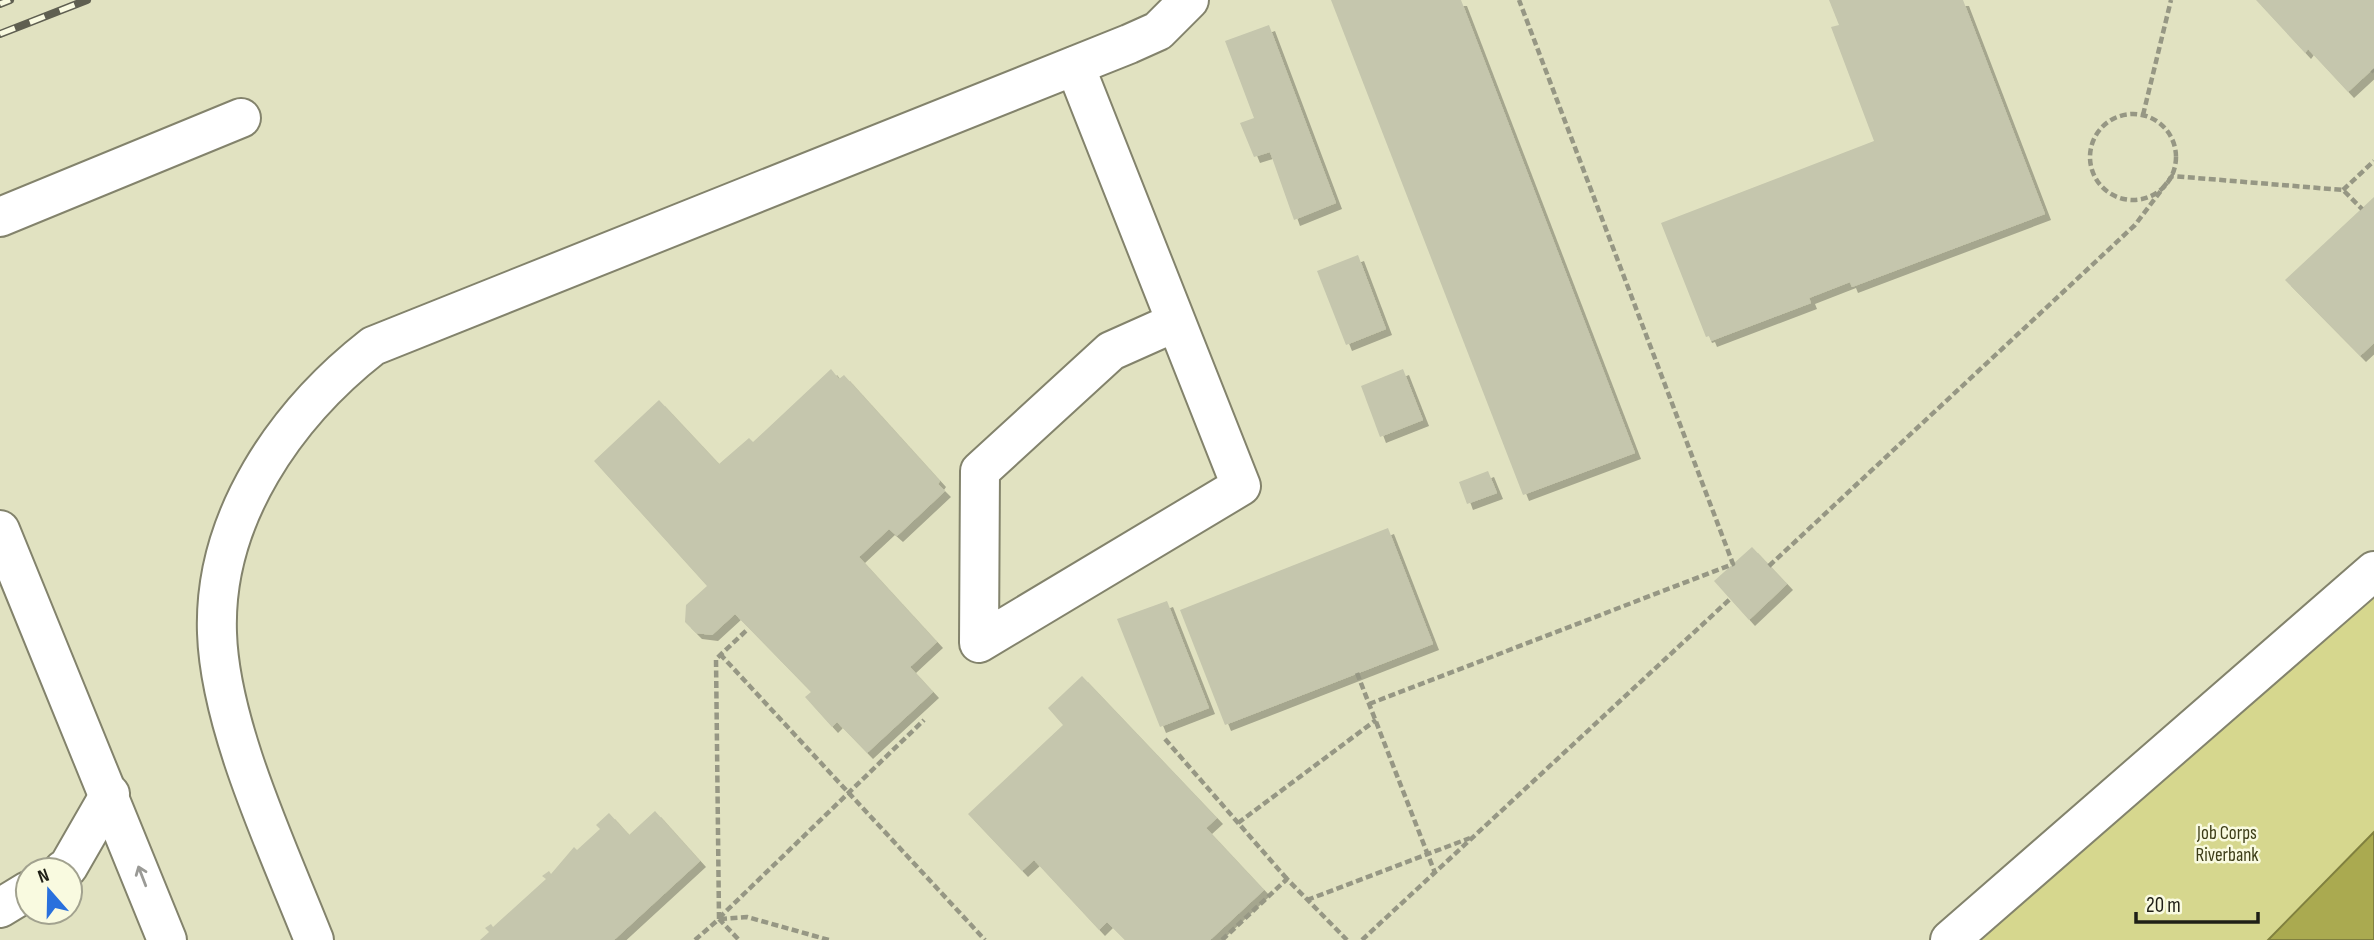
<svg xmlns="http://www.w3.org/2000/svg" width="2374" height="940" font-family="'Sofia Sans Condensed',sans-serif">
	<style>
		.built { fill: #e1e2c1; fill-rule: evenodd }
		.green { fill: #d6d78e }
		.water { fill: #aaaa50; stroke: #80803f; stroke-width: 2 }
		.building { fill: #c5c6ad; filter: url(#shadow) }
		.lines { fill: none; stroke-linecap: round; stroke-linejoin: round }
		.minor-casing { stroke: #83836c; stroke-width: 42 }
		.path { stroke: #969784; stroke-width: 4.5; stroke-dasharray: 7 3.5; stroke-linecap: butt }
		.minor { stroke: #fff; stroke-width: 38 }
		.rail-casing { stroke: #5f5f51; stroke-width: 8 }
		.rail { stroke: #f9fae0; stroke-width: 5; stroke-dasharray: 16; stroke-linecap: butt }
		.oneway { stroke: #9a9a96 }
		.labels { text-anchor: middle; stroke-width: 5; stroke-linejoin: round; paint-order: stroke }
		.park-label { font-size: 19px; fill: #3d3d17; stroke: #f9fae0 }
	</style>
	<defs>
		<filter id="shadow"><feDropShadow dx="6" dy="6" stdDeviation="0" flood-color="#0004"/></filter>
	</defs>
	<rect width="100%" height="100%" fill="#ebecd2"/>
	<path class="built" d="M0,0H2374V593L1962,940H0ZM28,870H70V912H28Z"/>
	<path class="green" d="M2374,593V832L2268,940H1962Z"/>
	<path class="water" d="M2374,832V940H2268Z"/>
	<g class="building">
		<path d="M1331,0H1461L1635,453L1523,495Z"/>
		<path d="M1829,0H1963L2045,214L1852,287L1850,282L1809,298L1811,303L1711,341L1709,336L1706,337L1661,223L1874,141L1831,27L1839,25Z"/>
		<path d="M2256,0H2374V68L2348,92L2308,49L2305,53Z"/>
		<path d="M1269,25L1336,203L1294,220L1270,152L1254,157L1240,123L1254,118L1225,41Z"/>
		<path d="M2374,197V343L2360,356L2285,280Z"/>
		<path d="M1358,255L1386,329L1346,345L1317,271Z"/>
		<path d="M831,369L839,379L844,375L940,481L938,484L945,491L897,536L889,529L859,557L937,642L910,667L933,692L867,753L837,722L832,727L805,697L811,692L735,614L712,635L696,633L685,622L686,605L707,586L594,461L659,400L719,464L749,438L753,442Z"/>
		<path d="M1403,369L1423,420L1380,437L1361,386Z"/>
		<path d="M1488,471L1497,493L1467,504L1459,482Z"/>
		<path d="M1388,528L1433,644L1225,725L1180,610Z"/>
		<path d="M1752,547L1787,584L1749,620L1714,581Z"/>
		<path d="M1167,601L1209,708L1160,727L1117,619Z"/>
		<path d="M1082,676L1217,818L1206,828L1264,890L1210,940H1125L1107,922L1099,930L1034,860L1022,871L968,814L1063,725L1048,708Z"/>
		<path d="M655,811L700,861L614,940H480L489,932L485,928L491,924L493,927L546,879L542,876L549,871L551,874L574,847L577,850L600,829L596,825L609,813L629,835Z"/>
	</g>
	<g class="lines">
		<defs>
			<g id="minor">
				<path d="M1075,66L1241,486L979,643L980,471L1111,351L1176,322"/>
				<path d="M0,217L241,118"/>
				<path d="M0,530L167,940"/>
				<path d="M63,870L68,867L110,794"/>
				<path d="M0,908L28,891"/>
				<path d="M314,940C279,851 220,728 217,633C213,518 286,414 373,346L1129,44L1158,31L1189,0"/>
				<path d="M1950,940L2374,571"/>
			</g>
		</defs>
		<use href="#minor" class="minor-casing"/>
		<g class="path">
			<path d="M2372,70L2374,72"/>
			<circle cx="2133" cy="157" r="43"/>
			<path d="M2143,115L2171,0"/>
			<path d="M2343,190L2374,161"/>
			<path d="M1769,566L2135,225L2172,176L2343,190L2362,209"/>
			<path d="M720,654L985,940"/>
			<path d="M1357,673L1435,873"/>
			<path d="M1369,704L1733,564L1519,0"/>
			<path d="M1165,739L1287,879"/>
			<path d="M1238,823L1376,720"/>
			<path d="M1307,900L1470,838"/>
			<path d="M719,918L924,720"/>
			<path d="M719,919L716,659L748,629"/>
			<path d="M720,919L747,917L829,940"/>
			<path d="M695,940L719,919L739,940"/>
			<path d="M1222,940L1287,879L1347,940"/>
			<path d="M1362,940L1730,599"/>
		</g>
		<use href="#minor" class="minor"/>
		<defs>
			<g id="rail">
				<path d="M0,4L10,0"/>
				<path d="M0,34L87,0"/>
			</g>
		</defs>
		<use href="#rail" class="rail-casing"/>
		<use href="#rail" class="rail"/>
	</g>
	<defs><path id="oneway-shaft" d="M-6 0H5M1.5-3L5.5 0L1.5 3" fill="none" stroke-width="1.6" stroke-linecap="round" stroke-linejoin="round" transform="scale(1.75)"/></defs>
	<use class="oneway" href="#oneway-shaft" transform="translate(142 876) rotate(-111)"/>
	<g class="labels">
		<g class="park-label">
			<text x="2227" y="839">Job Corps<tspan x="2227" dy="22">Riverbank</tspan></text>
		</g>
	</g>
	<g transform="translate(49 891) rotate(340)"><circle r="33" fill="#f9fae0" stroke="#a2a28f" stroke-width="2"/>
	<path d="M0-5L12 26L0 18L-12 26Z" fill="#2970dd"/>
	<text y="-10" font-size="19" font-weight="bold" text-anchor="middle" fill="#1f1f16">N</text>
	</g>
	<path d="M2136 912v10h122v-10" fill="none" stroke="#1f1f16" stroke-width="3.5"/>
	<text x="2146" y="912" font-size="21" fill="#1f1f16" stroke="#f9fae0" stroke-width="5" paint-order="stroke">20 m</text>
</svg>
